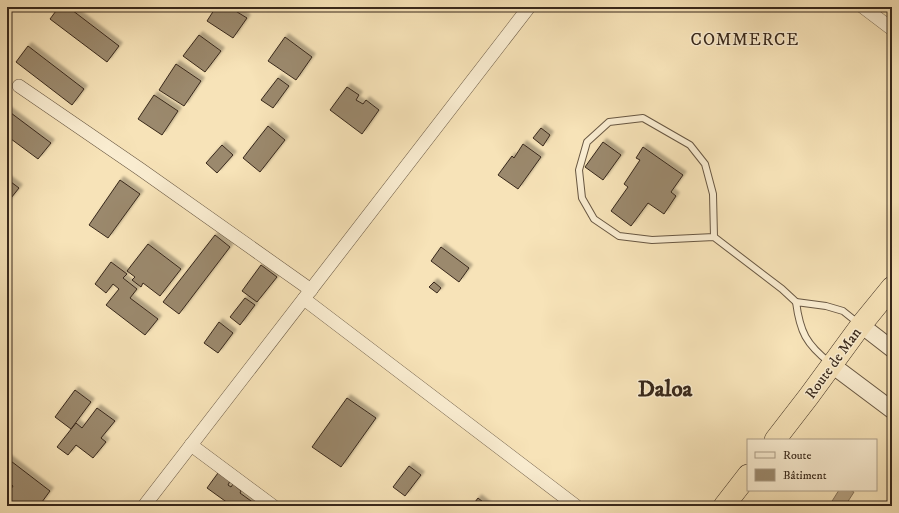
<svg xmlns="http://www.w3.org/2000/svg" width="899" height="513" font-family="'IM FELL DW Pica',serif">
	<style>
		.water { fill: #b6a383; stroke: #847259 }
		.building { fill: #9b896d; stroke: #38281b; filter: url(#shadow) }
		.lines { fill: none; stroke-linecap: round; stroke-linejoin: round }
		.service-casing { stroke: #685742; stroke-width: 8 }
		.minor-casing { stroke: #685742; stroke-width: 14 }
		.tertiary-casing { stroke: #685742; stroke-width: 18 }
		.trunk-casing { stroke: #38281b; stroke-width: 22 }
		.service { stroke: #faedd1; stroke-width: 6 }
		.minor { stroke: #faedd1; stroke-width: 13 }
		.tertiary { stroke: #faedd1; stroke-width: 16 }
		.trunk { stroke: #f7e3b8; stroke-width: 21 }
		.labels { text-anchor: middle; stroke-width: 3; stroke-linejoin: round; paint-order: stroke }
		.street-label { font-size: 15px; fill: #38281b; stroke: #faedd1 }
		.quarter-label { font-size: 17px; letter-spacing: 1px; fill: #38281b; stroke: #faedd1 }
		.town-label { font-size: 23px; font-weight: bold; fill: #38281b; stroke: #faedd1 }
	</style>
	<defs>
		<filter id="shadow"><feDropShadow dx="3.5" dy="-3.5" stdDeviation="1" flood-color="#0004"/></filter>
	</defs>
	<rect width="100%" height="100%" fill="#f7e3b8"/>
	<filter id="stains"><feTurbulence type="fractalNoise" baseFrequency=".005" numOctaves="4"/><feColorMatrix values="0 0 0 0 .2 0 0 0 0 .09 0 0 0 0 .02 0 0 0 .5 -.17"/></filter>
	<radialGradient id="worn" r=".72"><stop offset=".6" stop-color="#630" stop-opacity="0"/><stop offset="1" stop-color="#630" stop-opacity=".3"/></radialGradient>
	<path class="water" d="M839,490H850L854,492L845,506H829Z"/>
	<g class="building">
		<path d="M59,7H68L119,46L107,62L50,19Z"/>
		<path d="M216,7H229L247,18L233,38L207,21Z"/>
		<path d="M199,35L221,51L205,72L183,56Z"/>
		<path d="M285,37L312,57L296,80L268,61Z"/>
		<path d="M28,46L84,89L72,105L16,62Z"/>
		<path d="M176,64L201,81L184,106L159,90Z"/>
		<path d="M278,78L289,86L273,108L261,100Z"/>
		<path d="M347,87L359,95L356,100L363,104L366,100L379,110L362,134L330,110Z"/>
		<path d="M154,95L178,111L162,135L138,119Z"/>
		<path d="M7,110L51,143L38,159L7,136Z"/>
		<path d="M268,126L285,140L260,172L243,158Z"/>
		<path d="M541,128L550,135L543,146L533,138Z"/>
		<path d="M603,142L621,155L603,180L585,167Z"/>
		<path d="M523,144L541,157L518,189L498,175L512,156L514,158Z"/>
		<path d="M222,145L233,155L217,173L206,163Z"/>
		<path d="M643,147L683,175L671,192L676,196L664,214L648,203L631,226L611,211L628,187L624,184L640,160L636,158Z"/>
		<path d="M7,179L19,188L7,203Z"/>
		<path d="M120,180L140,194L108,238L89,225Z"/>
		<path d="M215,235L230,247L179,314L163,302Z"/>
		<path d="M148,244L181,269L160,296L143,283L141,287L132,280L135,277L127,271Z"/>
		<path d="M441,247L469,268L459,282L431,261Z"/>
		<path d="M111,262L127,274L123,278L137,289L130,298L158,319L145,335L106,305L119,289L113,284L106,293L95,284Z"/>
		<path d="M261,265L277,277L257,302L242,291Z"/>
		<path d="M434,282L441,288L437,293L429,287Z"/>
		<path d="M245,298L255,305L240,325L230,317Z"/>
		<path d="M219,322L233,333L218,353L204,343Z"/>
		<path d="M75,390L91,402L71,429L55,417Z"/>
		<path d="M347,398L376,418L341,467L312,447Z"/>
		<path d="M97,408L115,421L101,438L106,442L93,458L76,445L68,455L57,447L76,423L82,428Z"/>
		<path d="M7,458L50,491L39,506H14L7,501V486L11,489L13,486L7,481Z"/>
		<path d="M409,466L421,475L405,496L393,487Z"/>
		<path d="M218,473L230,481L228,485L231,487L233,484L241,491L240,493L258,506H232L207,488Z"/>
		<path d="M478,498L488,506H472Z"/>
	</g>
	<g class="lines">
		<defs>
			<g id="service">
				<path d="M714,237L652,240L619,236L594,219L582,198L579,170L587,142L609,122L643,118L690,145L705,164L713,194L714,237L782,289L796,302"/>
				<path d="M830,363C806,344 800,332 796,302L826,306L843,311L858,323"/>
			</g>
			<g id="minor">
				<path d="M863,7L892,29"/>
				<path d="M19,86L140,169L311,290"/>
				<path d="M304,299L576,506"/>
				<path d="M191,445L273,506"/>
				<path d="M144,506L529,7"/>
			</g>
			<g id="tertiary">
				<path d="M861,325L892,349"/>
				<path d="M832,365L892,410"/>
			</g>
			<g id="trunk">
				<path d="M775,440L809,396L861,325L892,287"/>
				<path d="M724,506L748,475"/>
			</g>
		</defs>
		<use href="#service" class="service-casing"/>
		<use href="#minor" class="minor-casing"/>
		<use href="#tertiary" class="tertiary-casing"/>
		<use href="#trunk" class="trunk-casing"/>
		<use href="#service" class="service"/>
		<use href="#minor" class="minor"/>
		<use href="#tertiary" class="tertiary"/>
		<use href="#trunk" class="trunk"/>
	</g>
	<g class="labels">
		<g class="street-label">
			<text transform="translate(833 363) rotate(-54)" y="5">Route de Man</text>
		</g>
		<g class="quarter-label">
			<text x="745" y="45">COMMERCE</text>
		</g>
		<g class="town-label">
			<text x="665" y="396">Daloa</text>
		</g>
	</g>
	<rect width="899" height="513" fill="none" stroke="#f7e3b8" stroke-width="24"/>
	<rect x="8" y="8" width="883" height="497" fill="none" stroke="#38281b" stroke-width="2"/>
	<rect x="12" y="12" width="875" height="489" fill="none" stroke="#38281b"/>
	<rect x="747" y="439" width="130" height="52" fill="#faedd1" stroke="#ac9e88"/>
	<rect x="755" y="452" width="20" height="6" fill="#faedd1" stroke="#ac9e88"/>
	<text x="783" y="459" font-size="12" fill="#38281b">Route</text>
	<rect x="755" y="469" width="20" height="12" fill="#9b896d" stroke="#ac9e88"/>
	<text x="783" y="479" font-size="12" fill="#38281b">Bâtiment</text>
	<rect width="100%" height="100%" filter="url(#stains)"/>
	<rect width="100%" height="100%" fill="url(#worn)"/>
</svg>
